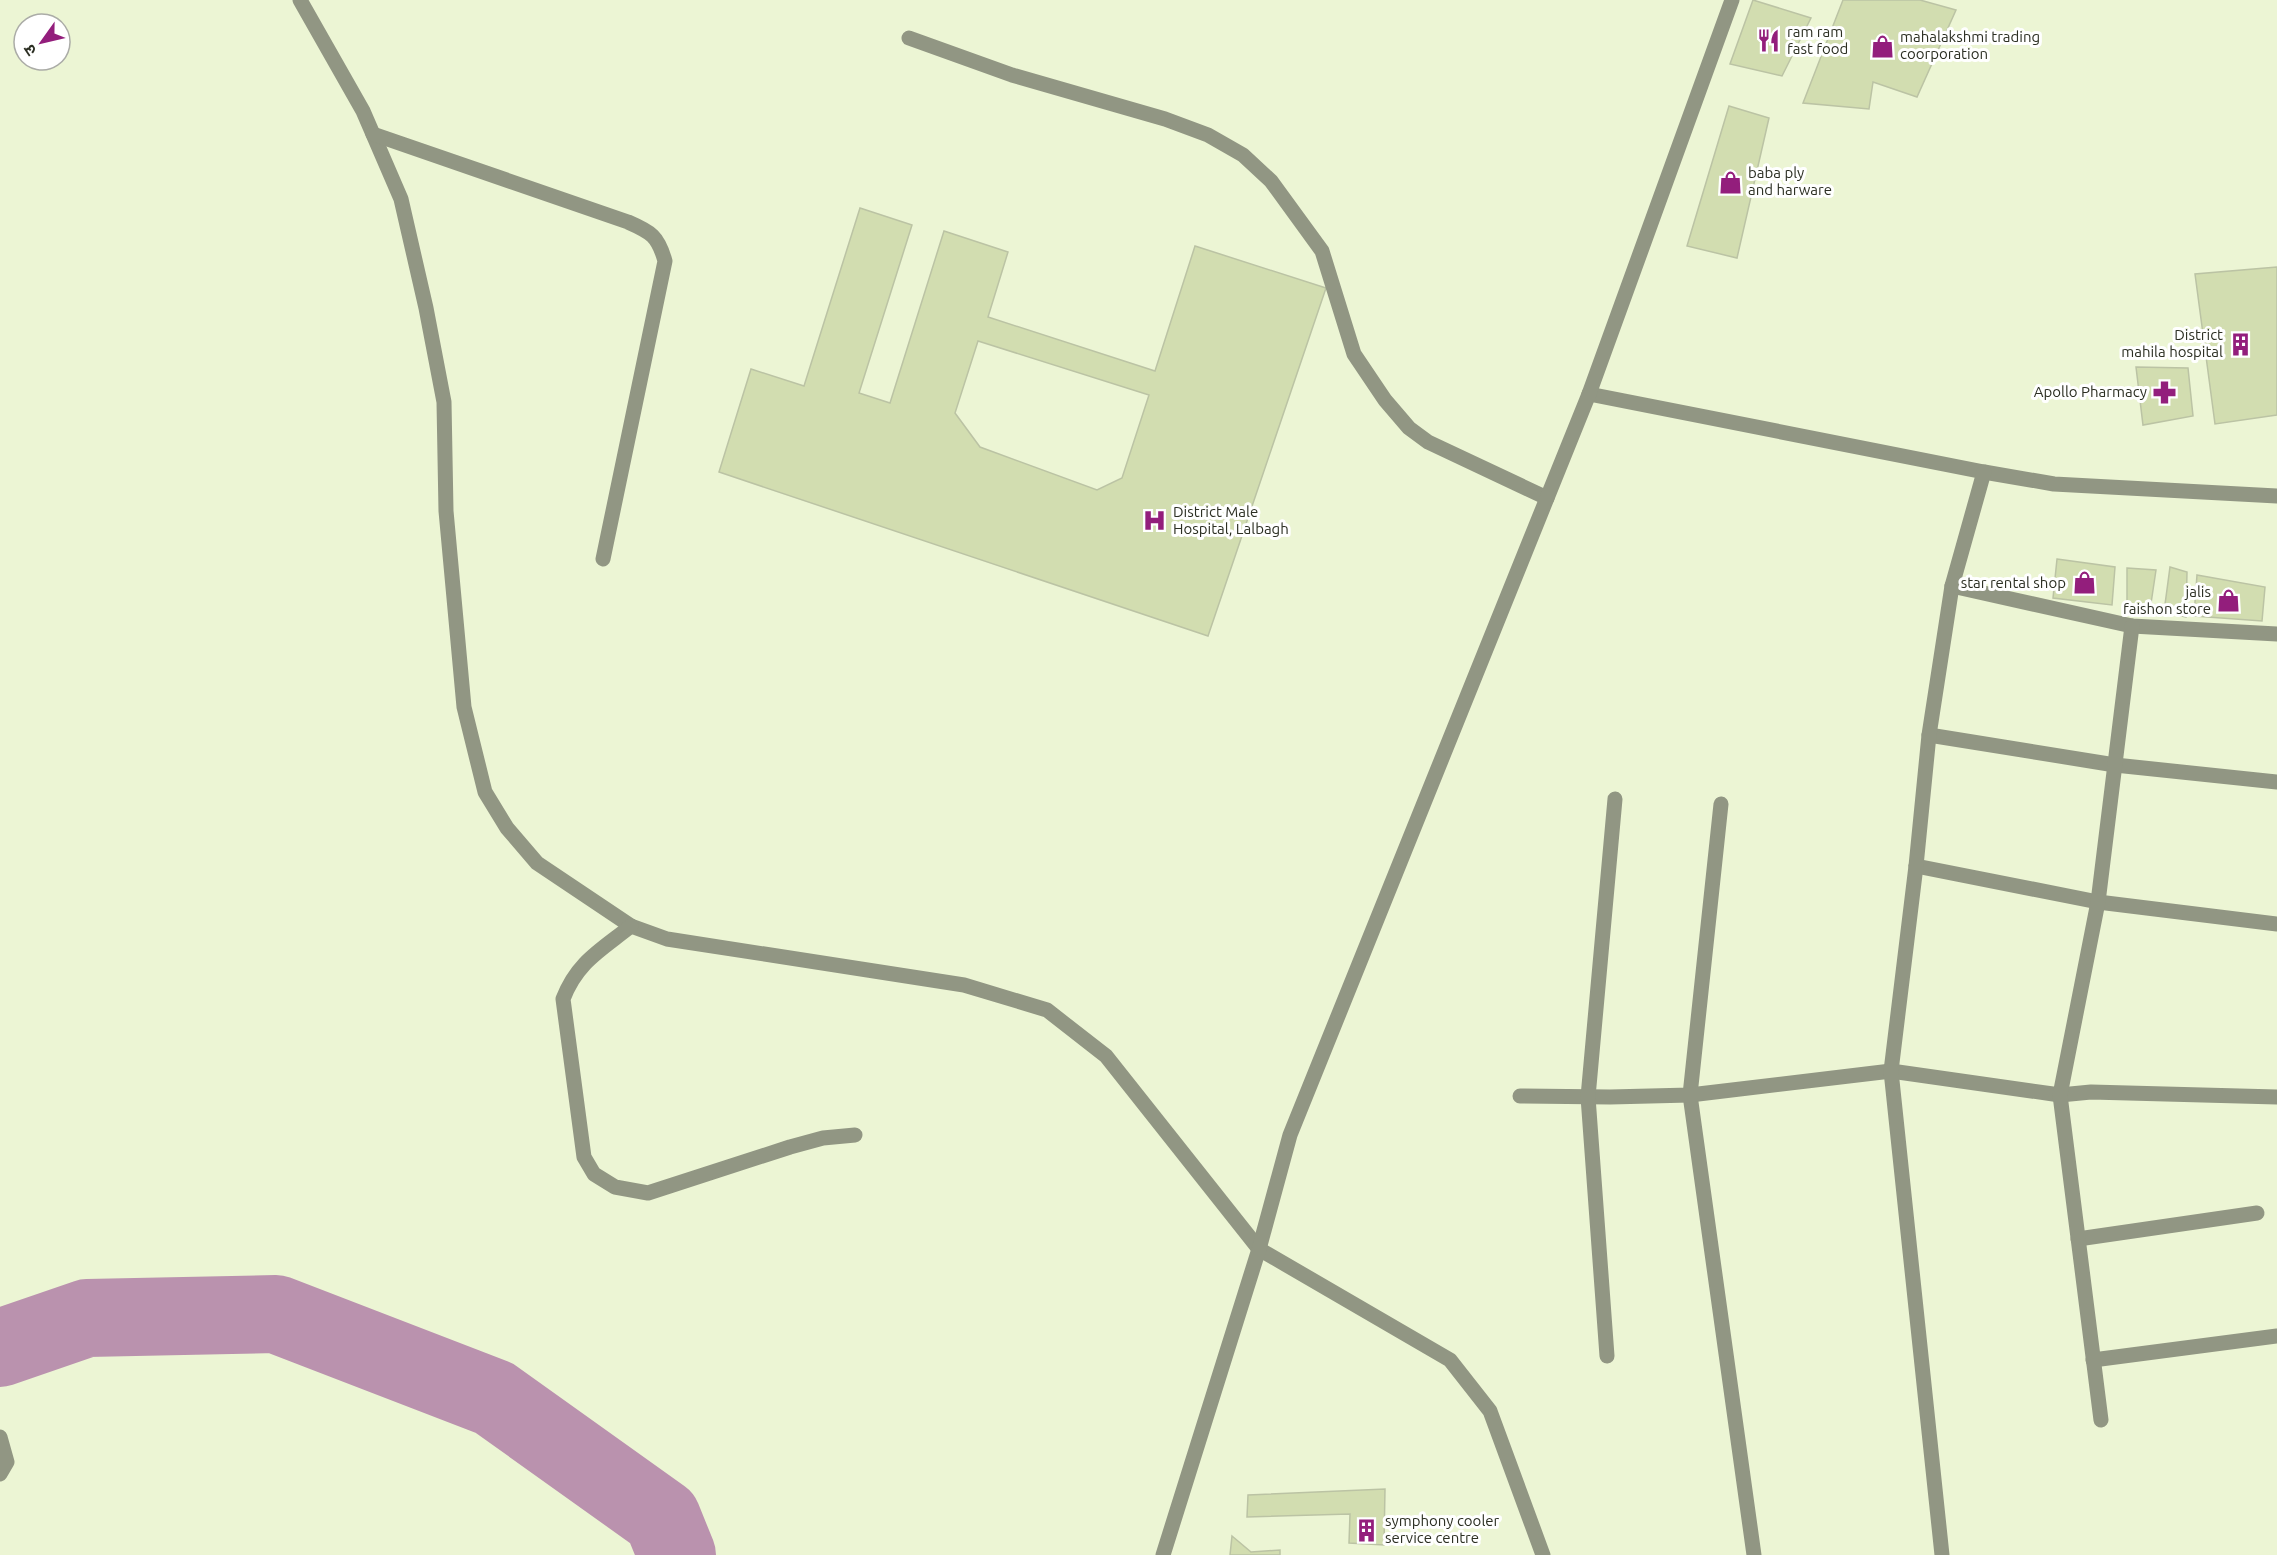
<svg xmlns="http://www.w3.org/2000/svg" width="2277" height="1555" font-family="Ubuntu,'Noto Sans Devanagari',sans-serif">
	<style>
		.lines { fill: none; stroke-linecap: round; stroke-linejoin: round }
		.river { stroke: #ba92ae; stroke-width: 78 }
		.building { fill: #d2ddb0; stroke: #bbc3a4; stroke-width: 1.5; fill-rule: evenodd }
		.minor { stroke: #919683; stroke-width: 15 }
		.labels { text-anchor: middle; stroke-width: 6; stroke-linejoin: round; paint-order: stroke }
		.poi-label { font-size: 15px; fill: #2c2f23; stroke: #fff; text-anchor: start }
	</style>
	<rect width="100%" height="100%" fill="#ecf5d4"/>
	<g class="lines">
		<path class="river" d="M0,1348L87,1318L276,1314L494,1398L662,1518L677,1555"/>
	</g>
	<g class="building">
		<path d="M1753,0L1811,18L1782,76L1730,64Z"/>
		<path d="M1843,0H1920L1956,10L1917,97L1873,82L1869,109L1803,103Z"/>
		<path d="M1729,106L1769,118L1737,258L1687,246Z"/>
		<path d="M860,208L912,225L859,393L890,403L944,231L1008,252L988,317L1155,371L1195,246L1326,288L1208,636L719,472L751,369L804,386ZM978,341L1149,395L1122,478L1097,490L980,447L955,413Z"/>
		<path d="M2277,267V415L2215,424L2195,274Z"/>
		<path d="M2136,367L2188,368L2193,416L2143,425Z"/>
		<path d="M2057,559L2115,567L2112,605L2053,598Z"/>
		<path d="M2170,567L2187,572L2186,617L2164,612Z"/>
		<path d="M2127,568L2156,570L2150,610L2127,605Z"/>
		<path d="M2197,575L2265,587L2262,621L2194,616Z"/>
		<path d="M1385,1489L1384,1545L1349,1543L1350,1514L1247,1517L1248,1495Z"/>
		<path d="M1232,1536L1251,1552L1280,1550V1555H1230Z"/>
	</g>
	<g class="lines">
		<g class="minor">
			<path d="M300,0L363,111L401,199L426,308L444,402L446,511L464,707L485,792L507,828L537,863L631,926L667,939L964,985L1047,1010L1106,1056L1259,1249L1450,1360L1490,1411L1543,1555"/>
			<path d="M909,38L1012,75L1165,119L1208,135L1243,155L1271,181L1322,251L1354,354L1385,400L1409,428L1428,442L1547,498"/>
			<path d="M373,134L628,222C651,232 658,236 665,261L603,559"/>
			<path d="M1589,394L1984,472L2054,484L2277,496"/>
			<path d="M1952,586L2132,626L2277,634"/>
			<path d="M1929,735L2115,765L2277,782"/>
			<path d="M1721,804L1690,1095L1754,1555"/>
			<path d="M1916,866L2098,902L2277,924"/>
			<path d="M631,926C601,950 577,962 563,999L584,1157L594,1174L615,1187L648,1193L790,1147L823,1138L855,1135"/>
			<path d="M1520,1096L1610,1097L1690,1095L1891,1071L2060,1095L2091,1092L2277,1097"/>
			<path d="M2078,1239L2257,1213"/>
			<path d="M1607,1356L1588,1097L1615,799"/>
			<path d="M2093,1360L2277,1336"/>
			<path d="M2101,1420L2060,1095L2098,902L2132,626"/>
			<path d="M0,1437L7,1462L0,1474"/>
			<path d="M1163,1555L1259,1249L1290,1135L1589,394L1732,0"/>
			<path d="M1942,1555L1891,1071L1916,866L1929,735L1952,586L1984,472"/>
		</g>
	</g>
	<defs>
		<symbol id="restaurant-bare" viewBox="-9 -9 18 18"><path d="M-5-6h1v4h1v-4h1v4h1v-4h1v5L-1.5 .5V6h-2V.5L-5-1ZM5-6V6H3V1.5H1.5Q1.5-4 5-6Z" fill="#931e7c" stroke="#fff" stroke-width="2.5" paint-order="stroke"/></symbol>
		<symbol id="shop-bare" viewBox="-9 -9 18 18"><path d="M-5-2.5h2.3a2.7 3.5 0 0 1 5.4 0H5L5.5 6h-11ZM-1.5-2.5h3a1.5 2.3 0 0 0-3 0Z" fill="#931e7c" stroke="#fff" stroke-width="2.5" paint-order="stroke"/></symbol>
		<symbol id="building-bare" viewBox="-9 -9 18 18"><path d="M-4-6H4V6H1V3H-1V6H-4ZM-2.5-4.3h1.7v1.8h-1.7ZM.8-4.3h1.7v1.8H.8ZM-2.5-1h1.7V.8h-1.7ZM.8-1h1.7V.8H.8Z" fill="#931e7c" stroke="#fff" stroke-width="2.5" paint-order="stroke"/></symbol>
		<symbol id="pharmacy-bare" viewBox="-9 -9 18 18"><path d="M-2-6h4v4h4v4h-4v4h-4v-4h-4v-4h4Z" fill="#931e7c" stroke="#fff" stroke-width="2.5" paint-order="stroke"/></symbol>
		<symbol id="hospital-bare" viewBox="-9 -9 18 18"><path d="M-5-5h3v3.5h4V-5h3V5h-3V1.5h-4V5h-3Z" fill="#931e7c" stroke="#fff" stroke-width="2.5" paint-order="stroke"/></symbol>
	</defs>
	<g fill-rule="evenodd">
		<use href="#restaurant-bare" x="1752" y="24" width="33" height="33"/>
		<use href="#shop-bare" x="1866" y="30" width="33" height="33"/>
		<use href="#shop-bare" x="1714" y="166" width="33" height="33"/>
		<use href="#building-bare" x="2224" y="328" width="33" height="33"/>
		<use href="#pharmacy-bare" x="2148" y="376" width="33" height="33"/>
		<use href="#hospital-bare" x="1138" y="504" width="33" height="33"/>
		<use href="#shop-bare" x="2068" y="566" width="33" height="33"/>
		<use href="#shop-bare" x="2212" y="584" width="33" height="33"/>
		<use href="#building-bare" x="1350" y="1514" width="33" height="33"/>
	</g>
	<g class="labels">
		<g class="poi-label">
			<text x="1787" y="37">ram ram<tspan x="1787" dy="17">fast food</tspan></text>
			<text x="1900" y="42">mahalakshmi trading<tspan x="1900" dy="17">coorporation</tspan></text>
			<text x="1748" y="178">baba ply<tspan x="1748" dy="17">and harware</tspan></text>
			<text x="2223" y="340" text-anchor="end">District<tspan x="2223" dy="17">mahila hospital</tspan></text>
			<text x="2147" y="397" text-anchor="end">Apollo Pharmacy</text>
			<text x="1173" y="517">District Male<tspan x="1173" dy="17">Hospital, Lalbagh</tspan></text>
			<text x="2066" y="588" text-anchor="end">star rental shop</text>
			<text x="2211" y="597" text-anchor="end">jalis<tspan x="2211" dy="17">faishon store</tspan></text>
			<text x="1385" y="1526">symphony cooler<tspan x="1385" dy="17">service centre</tspan></text>
		</g>
	</g>
	<g transform="translate(42 42) rotate(236)"><circle r="28" fill="#ffffff" stroke="#abaca7" stroke-width="1.5"/>
	<path d="M0-4.5L10 22L0 15L-10 22Z" fill="#931e7c"/>
	<text y="-9" font-size="16" font-weight="bold" text-anchor="middle" fill="#2c2f23">उ</text>
	</g>
</svg>
